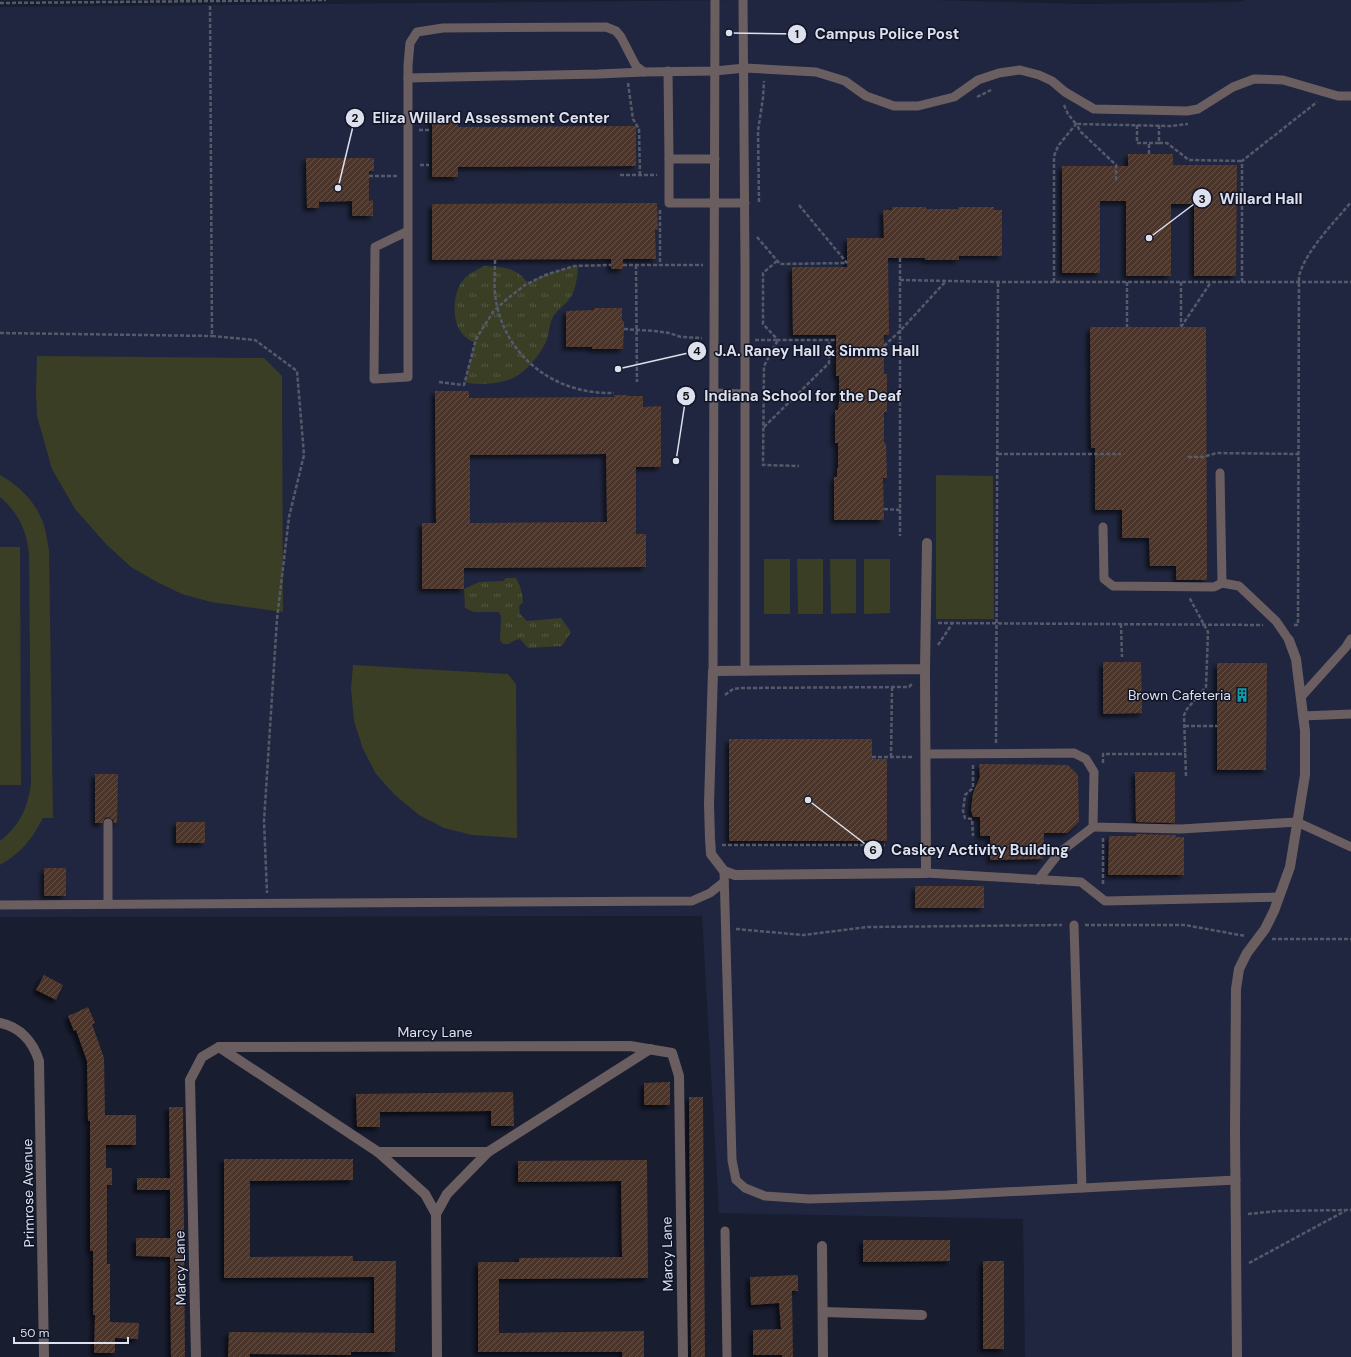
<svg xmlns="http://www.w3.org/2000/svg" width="1351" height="1357" font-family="'DM Sans',sans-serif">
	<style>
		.built { fill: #20263f }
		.grass { fill: url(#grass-tufts) }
		.pitch { fill: #393e25 }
		.building { fill: url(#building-hatch); fill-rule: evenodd; filter: url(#shadow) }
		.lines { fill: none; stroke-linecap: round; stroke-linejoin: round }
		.path { stroke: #555a6b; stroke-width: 2.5; stroke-dasharray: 4 2; stroke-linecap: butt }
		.lane { stroke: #6b5e60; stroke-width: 9 }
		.street { stroke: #6b5e60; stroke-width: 10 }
		.labels { text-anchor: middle; stroke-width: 3; stroke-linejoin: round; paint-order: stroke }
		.poi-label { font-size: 14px; fill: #dde1ee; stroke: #101426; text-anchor: end }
		.street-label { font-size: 14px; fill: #dde1ee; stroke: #101426 }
		.leader { fill: none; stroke: #dde1ee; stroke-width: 1.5 }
		.callout-dot { fill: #dde1ee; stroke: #101426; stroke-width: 1.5 }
		.mark-label { font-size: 12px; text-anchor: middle; font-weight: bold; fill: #111 }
		.callout-label { font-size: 15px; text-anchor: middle; font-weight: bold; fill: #dde1ee; stroke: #101426; stroke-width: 3; stroke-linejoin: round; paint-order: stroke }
	</style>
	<defs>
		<pattern id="grass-tufts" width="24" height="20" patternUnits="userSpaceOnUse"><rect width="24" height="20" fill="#393e25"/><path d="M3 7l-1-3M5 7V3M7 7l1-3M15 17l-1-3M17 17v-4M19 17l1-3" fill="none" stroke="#555a45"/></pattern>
		<pattern id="building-hatch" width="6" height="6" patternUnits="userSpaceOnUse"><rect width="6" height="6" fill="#4c352c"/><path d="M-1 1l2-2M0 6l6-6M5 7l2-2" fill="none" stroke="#65524b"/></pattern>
		<filter id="shadow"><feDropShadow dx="-3.5" dy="3.5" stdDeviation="2" flood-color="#0009"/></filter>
	</defs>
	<rect width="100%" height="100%" fill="#181d30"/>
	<path class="built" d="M744,0H933L1083,4L1239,2L1245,0H1351V1357H1025L1023,1219L719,1213L702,916L0,917V7Z"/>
	<g class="grass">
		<path d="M484,266C503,267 516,267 528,283L545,275L574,266H578C577,280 576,293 566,303C561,308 555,312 552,319C549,326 549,335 546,342C539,356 527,371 513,378C501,384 478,386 465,382L475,343C472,341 467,339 464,336C451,322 452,295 463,280C468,274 477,270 484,266Z"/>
		<path d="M506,578H516C520,585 523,594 523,602L519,606L520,614L527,621L561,618L571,632L562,646L528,648L520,639C512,640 511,645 503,644L500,640L501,616L499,612H474L465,608L464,589L479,582L503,581Z"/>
	</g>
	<g class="pitch">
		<path d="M37,356L264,358L282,376L283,612L211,602L182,594L157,582L131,567L106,544L75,509L52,469L37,416L36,390Z"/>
		<path d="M0,475C18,485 34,500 42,520C46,529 47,540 49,550L53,818H43C32,839 21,853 0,865V841C20,825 28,808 31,783L29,554C27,531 18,512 0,497Z"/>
		<path d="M936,475L993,476L994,619H936Z"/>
		<path d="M0,547H20L21,785H0Z"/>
		<rect x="764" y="559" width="26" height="55"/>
		<path d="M797,559H823V614H798Z"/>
		<path d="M830,559H856V613L831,614Z"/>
		<path d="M864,559H890V613L864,614Z"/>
		<path d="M353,665L508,674L516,684L517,838L472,835L444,828L419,815L395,795L376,774L363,749L354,721L351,689Z"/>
	</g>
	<g class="building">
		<path d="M432,117H458V127L636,126V166L458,167V177H432Z"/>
		<path d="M1128,154H1173V165H1237L1236,276H1194V204H1171V276H1126V201H1100V273H1062V166H1128Z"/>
		<path d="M306,158H374V171H369V201L373,200V216H352V201L319,202V208H307Z"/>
		<path d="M657,203L658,230H655L656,259H623V269H611V259L432,260V204Z"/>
		<path d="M892,207H926V209H958V207H994V210H1002V256H959V260H925V258H888L889,335H884V374H887V412H884V443H886L887,478H883L884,520H834V477H837V468H838V443H835V410H838L839,402V376H836V335H793L792,267H847V238H884L883,210H892Z"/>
		<path d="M594,308H622V321H624V329L623,349H592V347H566V311L594,310Z"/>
		<path d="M1090,327H1206L1207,580H1176V566H1150L1149,538H1122V510H1095V448H1091Z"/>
		<path d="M435,391H469V398L614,397V395H627V396H643V407L661,406V467H636V534H646V567L464,568V589H422V523H436ZM606,454L607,522L470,523V455Z"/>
		<path d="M1103,662H1141L1142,713L1103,714Z"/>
		<path d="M1217,663H1267L1266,770H1217Z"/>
		<path d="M729,739H872V759H887V841H729Z"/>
		<path d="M979,764L1068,765L1078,775L1079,822L1067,833H1044L1043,859L990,860V836H980V817H973L971,810L973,793L980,777Z"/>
		<path d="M1135,772H1175V823L1136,822Z"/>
		<path d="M95,774H118L117,823H114L113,820L108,817L105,818L102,823H95Z"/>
		<rect x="176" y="822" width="29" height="21"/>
		<path d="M1136,834L1176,835V837H1184V875H1108L1109,836H1136Z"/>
		<rect x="44" y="868" width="22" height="28"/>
		<rect x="915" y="886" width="69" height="22"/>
		<path d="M44,975L63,985L56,1000L36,990Z"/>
		<path d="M88,1007L95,1023L92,1024L104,1058L105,1115H136V1145H106V1168H112V1185H107V1264H110V1322L139,1323L138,1339L115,1338V1353H94L95,1315H93V1251H90V1121H88L87,1061L76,1030L74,1031L68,1016Z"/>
		<path d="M670,1082V1105H644V1083Z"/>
		<path d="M513,1092L514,1126H491V1111L380,1112V1127H357L356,1094Z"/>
		<path d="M689,1097H703L705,1357H691Z"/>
		<path d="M169,1107H183L185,1357H171L170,1257L136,1256V1238H170V1190H137V1178H170Z"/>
		<path d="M224,1159H353V1180L250,1181V1257L353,1256V1261H396L395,1352H351V1355L250,1354V1357H228L229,1332L374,1333V1277L224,1278Z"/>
		<path d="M647,1160L648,1278L499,1279V1333L644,1331V1357H622V1352H478V1262H519V1258L622,1257L621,1181L518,1182V1161Z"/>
		<path d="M863,1240H950V1261L863,1262Z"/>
		<rect x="983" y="1261" width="21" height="88"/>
		<path d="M798,1275V1291H792L793,1357H782V1355H753V1330L781,1329L779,1303L751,1305L750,1277Z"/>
	</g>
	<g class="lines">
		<g class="path">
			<path d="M0,3L326,0"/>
			<path d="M210,6L212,336L255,340L297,371L304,455L289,517L277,619L264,821L267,893"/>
			<path d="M628,83L633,119L639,129L640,175"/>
			<path d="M977,97L991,90"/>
			<path d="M1064,105L1068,114L1076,124L1171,126L1188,124"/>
			<path d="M1137,125V143H1159V125"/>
			<path d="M419,130H429"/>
			<path d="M1159,143H1167L1189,160L1242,161"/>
			<path d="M1149,144V154"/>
			<path d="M420,165H429"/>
			<path d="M620,175H657"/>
			<path d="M369,176H397"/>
			<path d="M759,202L758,131L763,98L764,81"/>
			<path d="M799,205L847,263"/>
			<path d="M660,210V265"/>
			<path d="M757,237L780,264L847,263"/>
			<path d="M900,258V536"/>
			<path d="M495,260C495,271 494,283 495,294C502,355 554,395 614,393"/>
			<path d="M777,261L763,273V324L778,340H838"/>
			<path d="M623,265H703"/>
			<path d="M636,265L637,382"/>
			<path d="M900,280L998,282H1351"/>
			<path d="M1054,282V156L1058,146L1076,124L1081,132L1116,165V181"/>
			<path d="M1127,282V327"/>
			<path d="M1181,282V326"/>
			<path d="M1242,282V161L1317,102"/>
			<path d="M1181,327L1211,282"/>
			<path d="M624,329L655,331L669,333L681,337L702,338"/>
			<path d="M0,333L212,336"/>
			<path d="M755,340H778L764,366L763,465L799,466"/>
			<path d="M884,346L900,331L946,281"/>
			<path d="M439,382L464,385L476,339L493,312L507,299L525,285L545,275L574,266L611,265"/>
			<path d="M764,427L829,363V340"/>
			<path d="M998,454H1121"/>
			<path d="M1188,457H1202L1217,453L1299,454"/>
			<path d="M884,509L900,510"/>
			<path d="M938,623L1263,625"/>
			<path d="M1121,624L1122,657"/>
			<path d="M1294,625H1298L1299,276C1306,250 1334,223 1351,202"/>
			<path d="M938,645L952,624"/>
			<path d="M725,695L733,689L741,688L909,687L912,684"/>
			<path d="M1185,726H1217"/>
			<path d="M996,743L998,282"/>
			<path d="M872,757H914"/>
			<path d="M891,757L892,688"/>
			<path d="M1103,763V754H1186"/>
			<path d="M973,765V788L965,795L963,811L965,818L972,819L973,836"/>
			<path d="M1186,776L1184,715L1187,709L1206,687L1208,632L1189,597"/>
			<path d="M1103,838V885"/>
			<path d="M722,845H885"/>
			<path d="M1085,925H1185L1245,936"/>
			<path d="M736,929L803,935L868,927L1062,925"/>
			<path d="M1272,939H1351"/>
			<path d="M1248,1214L1277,1211L1351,1210"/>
			<path d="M1249,1263L1345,1211"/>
		</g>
		<g class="lane">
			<path d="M743,0L745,265V671"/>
			<path d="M668,71L669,159H715"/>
			<path d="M408,78L598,74L644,72"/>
			<path d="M669,159V203H745"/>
			<path d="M408,231L375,247L374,379L408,377V65L410,43L417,32L443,28L606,27L616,31L621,37L636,66L644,72L715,71L745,68L816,72L845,81L866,96L894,106H918L954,97L978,80L999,73L1020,70L1039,75L1052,81L1065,92L1094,109L1187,111L1198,109L1233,87L1254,79L1283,80L1338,96H1351"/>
			<path d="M714,393L746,394"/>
			<path d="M1220,473L1222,583"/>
			<path d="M1103,527L1104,579L1113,586L1214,587L1222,583L1239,586L1276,621L1289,640"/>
			<path d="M713,671L715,0"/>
			<path d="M1301,697L1346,647L1351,639"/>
			<path d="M1303,716L1351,714"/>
			<path d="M926,754L1074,753L1086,759L1094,772L1093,827L1181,829L1297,822L1351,847"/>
			<path d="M108,823V904"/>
			<path d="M724,871L732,1160L736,1180L745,1188L765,1196L809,1199L947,1195L1236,1180"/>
			<path d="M926,873L1081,882L1105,901L1279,897"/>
			<path d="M1038,880L1059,853L1093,827"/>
			<path d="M0,905L692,901L710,893L724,882"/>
			<path d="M1074,925L1082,1188"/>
			<path d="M725,1231L727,1357"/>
		</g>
		<g class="street">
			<path d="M925,669L713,671L709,804L710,839L711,854L724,871L735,875L926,873L925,669L927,543"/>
			<path d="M0,1023C20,1027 33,1042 39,1061L44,1357"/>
			<path d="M219,1047L378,1152"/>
			<path d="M378,1152H488L447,1194L436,1214L425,1194Z"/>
			<path d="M488,1152L650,1049"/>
			<path d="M436,1214L437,1357"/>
			<path d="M822,1246L823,1357"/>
			<path d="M823,1312L922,1315"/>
			<path d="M196,1357L190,1080L202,1057L219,1047L630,1046L672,1053L679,1076L683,1357"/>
			<path d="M1237,1357L1235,1131L1236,989L1239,969L1247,953L1265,929L1274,911L1290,867L1305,775V731L1296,659L1289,640"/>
		</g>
	</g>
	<defs>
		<symbol id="building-bare" viewBox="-9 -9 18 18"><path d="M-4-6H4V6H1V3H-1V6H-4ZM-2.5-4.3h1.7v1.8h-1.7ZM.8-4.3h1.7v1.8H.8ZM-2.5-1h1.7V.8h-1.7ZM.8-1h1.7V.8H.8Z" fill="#0f9aa8" stroke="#101426" stroke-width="2.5" paint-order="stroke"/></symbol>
	</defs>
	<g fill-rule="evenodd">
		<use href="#building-bare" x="1232" y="685" width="20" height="20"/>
	</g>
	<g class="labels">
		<g class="poi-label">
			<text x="1231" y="700">Brown Cafeteria</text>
		</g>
		<g class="street-label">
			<text x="435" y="1037">Marcy Lane</text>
			<text transform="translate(28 1193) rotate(-91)" y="5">Primrose Avenue</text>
			<text transform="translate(667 1254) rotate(-91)" y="5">Marcy Lane</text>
			<text transform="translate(180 1268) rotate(-91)" y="5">Marcy Lane</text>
		</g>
	</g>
	<path class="leader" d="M729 33L797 34M338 188L355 118M1149 238L1202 198M618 369L697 351M676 461L686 396M808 800L873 850"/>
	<g class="callout-dot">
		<circle cx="729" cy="33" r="4"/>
		<circle cx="338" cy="188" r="4"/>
		<circle cx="1149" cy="238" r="4"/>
		<circle cx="618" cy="369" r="4"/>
		<circle cx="676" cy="461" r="4"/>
		<circle cx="808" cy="800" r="4"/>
		<circle cx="797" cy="34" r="10"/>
		<circle cx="355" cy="118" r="10"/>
		<circle cx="1202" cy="198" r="10"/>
		<circle cx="697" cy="351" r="10"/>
		<circle cx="686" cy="396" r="10"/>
		<circle cx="873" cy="850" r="10"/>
	</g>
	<g class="mark-label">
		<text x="797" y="38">1</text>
		<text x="355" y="122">2</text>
		<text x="1202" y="203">3</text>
		<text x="697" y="355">4</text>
		<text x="686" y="400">5</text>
		<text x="873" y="854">6</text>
	</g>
	<g class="callout-label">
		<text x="887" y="39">Campus Police Post</text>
		<text x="491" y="123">Eliza Willard Assessment Center</text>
		<text x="1261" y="204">Willard Hall</text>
		<text x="817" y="356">J.A. Raney Hall &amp; Simms Hall</text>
		<text x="803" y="401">Indiana School for the Deaf</text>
		<text x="980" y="855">Caskey Activity Building</text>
	</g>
	<path d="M14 1337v6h114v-6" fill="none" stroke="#dde1ee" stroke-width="2"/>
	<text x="20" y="1337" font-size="12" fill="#dde1ee" stroke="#101426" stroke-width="3" paint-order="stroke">50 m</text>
</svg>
